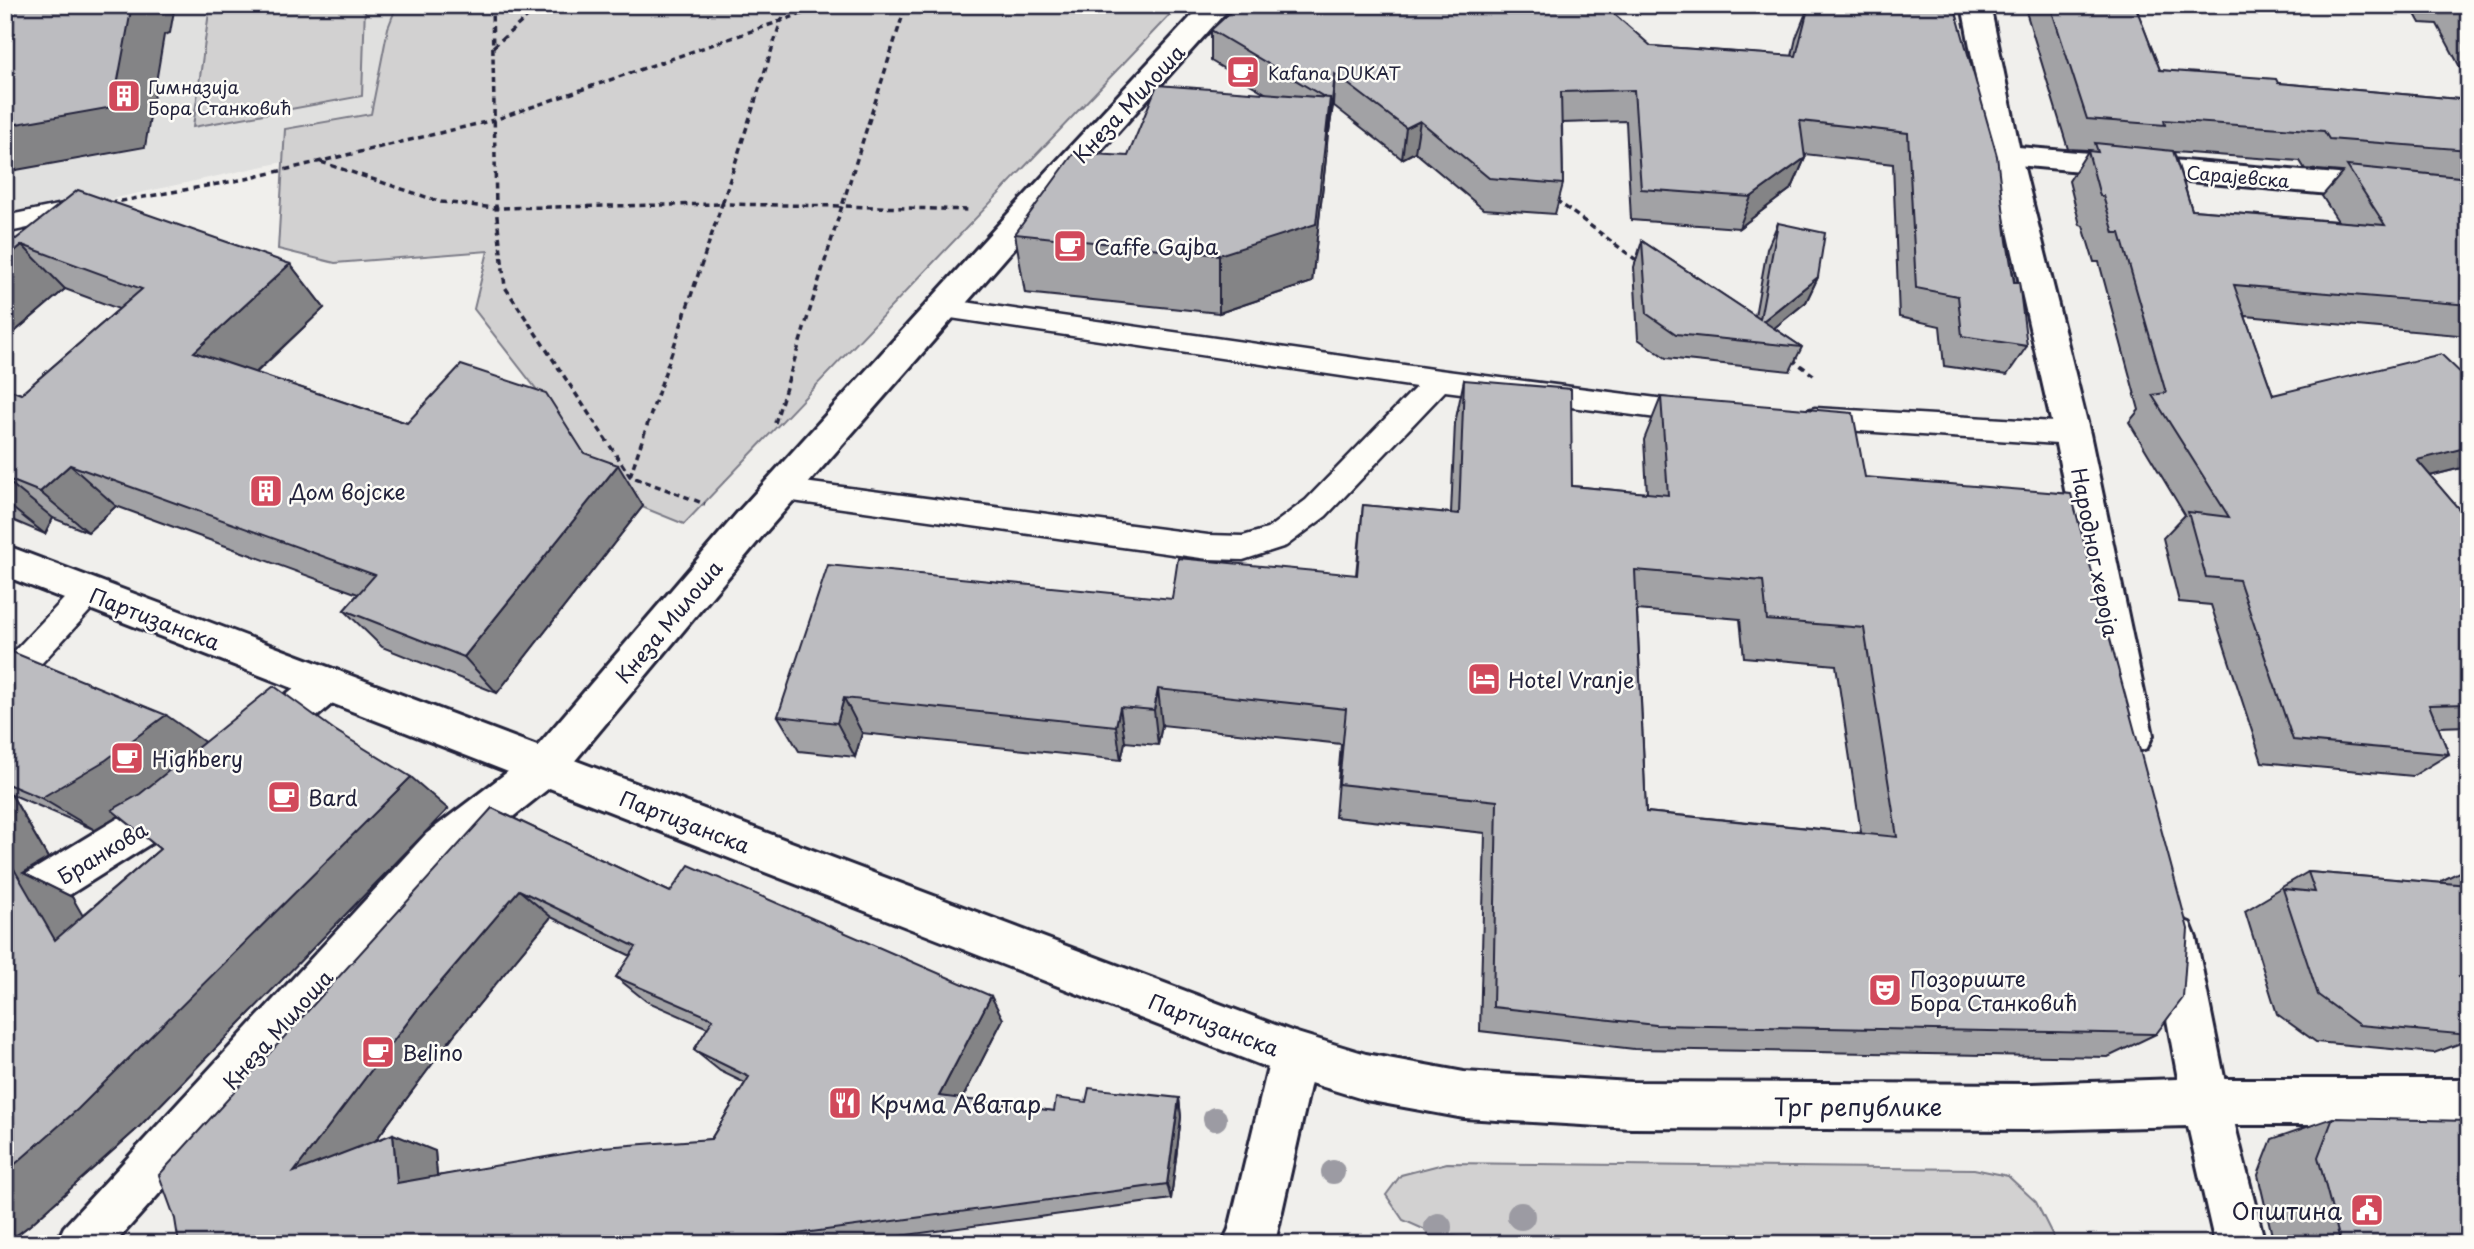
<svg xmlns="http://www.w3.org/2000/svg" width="2474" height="1249" font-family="'Playpen Sans',sans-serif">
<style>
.built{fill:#e0e0df}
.green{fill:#d2d1d1;stroke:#7a7a86;stroke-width:2}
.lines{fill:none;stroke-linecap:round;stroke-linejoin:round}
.lane-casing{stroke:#22223b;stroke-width:5}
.street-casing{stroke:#22223b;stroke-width:6}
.secondary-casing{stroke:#22223b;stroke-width:6}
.path{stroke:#22223b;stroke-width:3.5;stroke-dasharray:6 4.5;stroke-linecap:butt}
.lane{fill:#fdfcf7;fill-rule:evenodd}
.street{fill:#fdfcf7;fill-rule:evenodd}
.secondary{fill:#fdfcf7;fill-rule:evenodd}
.tree{fill:#9c9ba3}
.wall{fill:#a2a2a5;stroke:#22223b;stroke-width:2;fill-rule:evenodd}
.shaded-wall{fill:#848486;stroke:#22223b;stroke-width:2}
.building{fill:#bcbcc0;stroke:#22223b;stroke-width:2;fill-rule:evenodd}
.labels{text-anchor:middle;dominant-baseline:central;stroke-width:5;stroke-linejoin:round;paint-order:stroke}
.far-poi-label{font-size:18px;fill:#22223b;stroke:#fdfcf7;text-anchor:start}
.far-street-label{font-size:18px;fill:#22223b;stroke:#fdfcf7}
.street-label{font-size:21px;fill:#22223b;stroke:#fdfcf7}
.poi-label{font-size:21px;fill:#22223b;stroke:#fdfcf7;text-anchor:start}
.near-poi-label{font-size:24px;fill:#22223b;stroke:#fdfcf7;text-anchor:start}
.near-street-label{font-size:24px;fill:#22223b;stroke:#fdfcf7}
</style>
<rect width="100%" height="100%" fill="#f0efec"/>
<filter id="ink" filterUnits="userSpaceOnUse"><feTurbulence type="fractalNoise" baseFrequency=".0143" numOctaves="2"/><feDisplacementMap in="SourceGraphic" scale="14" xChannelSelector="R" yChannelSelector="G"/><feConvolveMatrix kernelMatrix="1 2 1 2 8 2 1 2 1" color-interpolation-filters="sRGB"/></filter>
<g filter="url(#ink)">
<path class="built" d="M 5,5 L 397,5 L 388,28 L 371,114 L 285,129 L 283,162 L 5,222 Z"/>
<path class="green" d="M 210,5 L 365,5 L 362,96 L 193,127 Z
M 397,5 L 1179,5 L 684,524 L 610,494 L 572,435 L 474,309 L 488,251 L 335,263 L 278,249 L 285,129 L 371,114 L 388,28 Z
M 1447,1163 L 1974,1169 L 2008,1176 L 2036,1202 L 2057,1244 L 1499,1244 L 1430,1232 L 1403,1220 L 1386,1195 L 1401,1175 Z"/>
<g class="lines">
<defs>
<path id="lane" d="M 73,202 L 82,204 L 85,210 L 82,216 L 5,233 L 5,216 Z
M 944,299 L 1439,370 L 1696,403 L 1706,406 L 1709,413 L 1706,420 L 1696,423 L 1445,391 L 1326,516 L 1286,546 L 1243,560 L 1208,559 L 771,498 L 767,490 L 771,482 L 781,479 L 1208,535 L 1243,536 L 1267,529 L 1306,500 L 1416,387 L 944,317 L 935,315 L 931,308 L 935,301 Z
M 1815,408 L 2072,423 L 2082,427 L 2086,434 L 2082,441 L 2072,445 L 1815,428 L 1805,425 L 1802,418 L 1805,411 Z
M 89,580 L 99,583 L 104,592 L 99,601 L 16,691 L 5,695 L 5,661 L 79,583 Z"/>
<path id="street" d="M 1202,5 L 1232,5 L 1038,221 L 764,534 L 558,781 L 456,862 L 114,1244 L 56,1244 L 64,1227 L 426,834 L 530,755 L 738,512 L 1016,205 Z
M 2006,146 L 2469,185 L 2469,207 L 1995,163 L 1991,156 L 1995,149 Z
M 327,667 L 341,672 L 347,684 L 341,696 L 276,752 L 262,757 L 248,752 L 242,739 L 248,726 L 313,672 Z
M 181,783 L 196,789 L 202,802 L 196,815 L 20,926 L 5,932 L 5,887 L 166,789 Z
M 1294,1032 L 1310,1039 L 1317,1055 L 1276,1238 L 1273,1244 L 1222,1244 L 1229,1229 L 1271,1055 L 1278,1039 Z
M 2206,1079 L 2469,1079 L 2469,1125 L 2206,1125 L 2189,1119 L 2183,1102 L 2189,1085 Z"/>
<path id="secondary" d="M 1962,5 L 1990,5 L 2021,156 L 2090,434 L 2153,735 L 2147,748 L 2133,753 L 2119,748 L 2113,735 L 2054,434 L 1991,156 Z
M 5,545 L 1294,1032 L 1366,1054 L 1464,1072 L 1631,1082 L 2031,1084 L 2178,1079 L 2152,938 L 2158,923 L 2174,917 L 2190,923 L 2196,938 L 2229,1102 L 2265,1244 L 2215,1244 L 2188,1126 L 2031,1130 L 1631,1128 L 1464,1118 L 1366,1100 L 1294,1078 L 5,576 Z"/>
</defs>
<use href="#lane" class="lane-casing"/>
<use href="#street" class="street-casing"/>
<use href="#secondary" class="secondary-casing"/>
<path class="path" d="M 492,5 L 496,208 L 722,204 L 781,21 L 789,5
M 493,47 L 541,5
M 321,162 L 441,202 L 496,208 L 505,287 L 630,476 L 705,504
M 1556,200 L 1639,262
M 110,203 L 246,179 L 494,120 L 827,5
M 1792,359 L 1816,377
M 775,423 L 842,206 L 970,210
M 630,476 L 722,204 L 842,206 L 906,5"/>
<use href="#lane" class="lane"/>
<use href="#street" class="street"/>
<use href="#secondary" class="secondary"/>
</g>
<g class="tree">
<circle cx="1215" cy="1119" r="12"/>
<circle cx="1333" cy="1172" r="12"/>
<circle cx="1521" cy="1216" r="14"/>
<circle cx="1438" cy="1227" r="14"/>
</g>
<path class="wall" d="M 1809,5 L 2007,241 L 2027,346 L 2007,375 L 1944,366 L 1940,326 L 1899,317 L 1893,164 L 1805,154 L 1805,158 L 1792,188 L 1739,228 L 1631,220 L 1626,121 L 1562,123 L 1563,184 L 1555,214 L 1483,209 L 1415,152 L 1402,159 L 1333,105 L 1329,132 L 1328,132 L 1326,158 L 1312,282 L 1219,313 L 1025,293 L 1015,234 L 1128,156 L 1265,93 L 1211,61 L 1211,30 L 1651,46 L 1792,56 L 1796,38 Z
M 2024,5 L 2135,5 L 2160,70 L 2278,83 L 2469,100 L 2469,336 L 2245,316 L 2273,395 L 2469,381 L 2469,466 L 2430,476 L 2469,521 L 2469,726 L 2438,727 L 2449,754 L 2413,776 L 2262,762 L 2211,605 L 2179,602 L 2163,538 L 2185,515 L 2129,422 L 2139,410 L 2099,262 L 2094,262 L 2083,226 L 2080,225 L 2069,181 L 2088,151 L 2090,150 L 2068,149 ZM 2174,152 L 2300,161 L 2305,169 L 2343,172 L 2322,196 L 2338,221 L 2192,210 Z
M 2410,5 L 2469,5 L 2469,84 L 2437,24 L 2420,23 Z
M 1778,223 L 1818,277 L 1806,302 L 1774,328 L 1802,347 L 1790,371 L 1666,358 L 1638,339 L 1634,267 L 1642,241 L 1755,316 L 1767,249 Z
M 16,239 L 290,264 L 324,308 L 256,373 L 407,423 L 584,453 L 643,506 L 497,693 L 382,647 L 344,610 L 358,594 L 116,506 L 88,532 L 53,518 L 45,534 L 5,517 L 5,388 L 21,394 L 119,309 L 65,289 L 5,340 Z
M 1464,380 L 1572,486 L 1647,493 L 1644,440 L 1661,397 L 1865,477 L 2156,1034 L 2108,1057 L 1634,1049 L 1480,1031 L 1485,833 L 1335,817 L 1341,744 L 1162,725 L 1158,745 L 1125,742 L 1121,760 L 862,733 L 855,757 L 799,751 L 778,716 L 1172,599 L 1356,575 L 1363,505 L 1451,513 L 1455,423 ZM 1637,610 L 1740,619 L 1744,657 L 1836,665 L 1861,833 L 1646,812 Z
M 5,649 L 204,742 L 336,731 L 448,809 L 137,1129 L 30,1225 L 5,1244 ZM 11,794 L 95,830 L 119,816 L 160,849 L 82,916 L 72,897 L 23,873 L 48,858 Z
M 492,808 L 670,892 L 1003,1019 L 962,1099 L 1054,1111 L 1086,1102 L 1179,1098 L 1181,1117 L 1171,1199 L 841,1244 L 179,1244 ZM 551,917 L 631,956 L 616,977 L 646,1001 L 708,1028 L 694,1050 L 720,1071 L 745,1083 L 711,1139 L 437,1176 L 435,1151 L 376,1140 L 456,1032 Z
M 2469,867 L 2469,997 L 2467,997 L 2469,1002 L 2469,1040 L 2434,1053 L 2316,1042 L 2277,1014 L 2245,911 L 2270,896 L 2270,894 L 2308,872 L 2442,883 L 2441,881 Z
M 2333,1118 L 2469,1244 L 2274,1244 L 2258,1175 L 2272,1139 Z"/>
<path class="shaded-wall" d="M 132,5 L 175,5 L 170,33 L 164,35 L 145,147 L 5,172 L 5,126 Z
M 1335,74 L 1333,105 L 1329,132 L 1332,101 Z
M 1330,98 L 1326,158 L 1312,282 L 1219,313 L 1219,255 Z
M 1420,121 L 1415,152 L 1402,159 L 1406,128 Z
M 1805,158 L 1792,188 L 1739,228 L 1751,197 Z
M 22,245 L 65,289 L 5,340 L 5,259 Z
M 290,264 L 324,308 L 233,394 L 194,352 Z
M 1818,277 L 1806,302 L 1757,342 L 1763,321 Z
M 2469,444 L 2469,466 L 2386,487 L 2417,460 Z
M 70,465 L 116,506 L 88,532 L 40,492 Z
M 618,465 L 643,506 L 497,693 L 464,657 Z
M 5,479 L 53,518 L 45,534 L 5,502 Z
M 1158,689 L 1162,725 L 1158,745 L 1154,710 Z
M 844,698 L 862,733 L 855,757 L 837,723 Z
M 1120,707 L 1125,742 L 1121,760 L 1116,726 Z
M 166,715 L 213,748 L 157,793 L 95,830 L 41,798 Z
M 411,777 L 448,809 L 137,1129 L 30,1225 L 5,1244 L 5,1173 Z
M 5,790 L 11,794 L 48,858 L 23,873 L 72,897 L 112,966 L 55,940 L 5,884 Z
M 519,890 L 551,917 L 456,1032 L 341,1187 L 294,1172 L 417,1010 Z
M 991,996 L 1003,1019 L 954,1115 L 939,1096 Z
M 1179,1098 L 1181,1117 L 1171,1199 L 1167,1184 Z
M 393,1134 L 435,1151 L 439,1199 L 397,1183 Z"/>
<path class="building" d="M 5,5 L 132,5 L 113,107 L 5,126 Z
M 1238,5 L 1604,5 L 1651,46 L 1796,56 L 1809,5 L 1954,5 L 1997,156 L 2007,241 L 2014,282 L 2019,282 L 2027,346 L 1962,336 L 1958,296 L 1916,288 L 1908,133 L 1800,121 L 1805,158 L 1751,197 L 1641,189 L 1634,90 L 1561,92 L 1563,184 L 1489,178 L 1420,121 L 1406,128 L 1335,74 L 1332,101 L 1330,101 L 1330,98 L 1326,98 L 1211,30 Z
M 2050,5 L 2135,5 L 2160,70 L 2276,79 L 2278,83 L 2469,100 L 2469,150 L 2329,139 L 2324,131 L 2164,120 L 2165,125 L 2087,119 Z
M 1157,85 L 1330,98 L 1316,224 L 1219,255 L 1015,234 L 1074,153 L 1128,156 Z
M 2095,143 L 2173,151 L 2192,210 L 2385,225 L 2347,166 L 2469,178 L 2469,305 L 2234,285 L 2273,395 L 2441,354 L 2469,381 L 2469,447 L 2417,460 L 2469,521 L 2469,704 L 2429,705 L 2449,754 L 2293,740 L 2239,580 L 2206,577 L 2188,512 L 2229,517 L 2152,395 L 2166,393 L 2120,233 L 2114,233 L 2103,196 L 2100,196 L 2088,151 L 2098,152 Z
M 78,190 L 290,264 L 194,352 L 407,423 L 461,365 L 546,393 L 584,453 L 618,465 L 464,657 L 344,610 L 375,575 L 70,465 L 40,492 L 5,478 L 5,388 L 21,394 L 142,289 L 22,245 L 5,259 L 5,235 L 16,239 Z
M 1778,223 L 1825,233 L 1818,277 L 1763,321 L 1802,347 L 1676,334 L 1647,314 L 1642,241 L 1760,319 Z
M 1464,380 L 1571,389 L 1572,486 L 1668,495 L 1661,397 L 1853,413 L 1865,477 L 2071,494 L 2188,929 L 2183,998 L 2156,1034 L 1656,1025 L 1493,1007 L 1497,801 L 1339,784 L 1346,709 L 1158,689 L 1154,710 L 1120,707 L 1116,726 L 844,698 L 837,723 L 778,716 L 828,565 L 1172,599 L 1178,558 L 1357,575 L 1363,505 L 1459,514 ZM 1635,570 L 1763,581 L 1767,620 L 1864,628 L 1897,837 L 1646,812 Z
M 5,649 L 166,715 L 106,760 L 41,798 L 5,783 Z
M 274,686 L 336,731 L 411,777 L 78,1109 L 5,1173 L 5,874 L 14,869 L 55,940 L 160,849 L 112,810 L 140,794 Z
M 492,808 L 670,892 L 689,865 L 991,996 L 939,1096 L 1054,1111 L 1056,1098 L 1086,1102 L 1089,1088 L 1179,1098 L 1167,1184 L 723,1244 L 179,1244 L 175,1219 L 159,1175 ZM 519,890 L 636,947 L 616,977 L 713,1019 L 694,1050 L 749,1077 L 711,1139 L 603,1147 L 397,1183 L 393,1134 L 294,1172 L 417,1010 Z
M 2308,872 L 2469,885 L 2469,977 L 2459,977 L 2469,1002 L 2469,1035 L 2359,1025 L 2318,995 L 2283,889 L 2315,892 Z
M 2333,1118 L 2469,1121 L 2469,1244 L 2341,1244 L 2318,1157 Z"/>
</g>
<defs>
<symbol id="cafe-square" viewBox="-11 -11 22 22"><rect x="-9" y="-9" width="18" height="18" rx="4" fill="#d1495b" stroke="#fdfcf7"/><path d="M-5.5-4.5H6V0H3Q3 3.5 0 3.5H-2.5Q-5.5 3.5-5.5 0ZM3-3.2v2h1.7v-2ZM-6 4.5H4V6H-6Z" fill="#fff"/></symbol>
<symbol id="building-square" viewBox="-11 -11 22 22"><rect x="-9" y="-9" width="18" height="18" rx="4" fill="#d1495b" stroke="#fdfcf7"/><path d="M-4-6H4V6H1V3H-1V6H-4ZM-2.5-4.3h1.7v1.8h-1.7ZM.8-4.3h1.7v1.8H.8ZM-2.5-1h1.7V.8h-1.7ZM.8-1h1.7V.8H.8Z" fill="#fff"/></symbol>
<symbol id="hotel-square" viewBox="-11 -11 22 22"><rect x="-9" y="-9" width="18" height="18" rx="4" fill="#d1495b" stroke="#fdfcf7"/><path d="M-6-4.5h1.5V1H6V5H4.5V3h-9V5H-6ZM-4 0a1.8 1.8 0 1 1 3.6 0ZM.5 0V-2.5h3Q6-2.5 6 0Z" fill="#fff"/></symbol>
<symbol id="theatre-square" viewBox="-11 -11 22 22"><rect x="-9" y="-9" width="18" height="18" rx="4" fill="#d1495b" stroke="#fdfcf7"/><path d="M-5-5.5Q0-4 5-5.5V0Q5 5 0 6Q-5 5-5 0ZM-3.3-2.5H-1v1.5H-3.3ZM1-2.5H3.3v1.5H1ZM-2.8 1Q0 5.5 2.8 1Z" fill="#fff"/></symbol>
<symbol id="restaurant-square" viewBox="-11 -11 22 22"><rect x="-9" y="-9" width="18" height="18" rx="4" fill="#d1495b" stroke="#fdfcf7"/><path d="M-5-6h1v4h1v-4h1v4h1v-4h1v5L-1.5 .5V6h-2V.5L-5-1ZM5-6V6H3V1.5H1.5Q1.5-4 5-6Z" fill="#fff"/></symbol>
<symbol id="civic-square" viewBox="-11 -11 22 22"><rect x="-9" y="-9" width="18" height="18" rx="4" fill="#d1495b" stroke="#fdfcf7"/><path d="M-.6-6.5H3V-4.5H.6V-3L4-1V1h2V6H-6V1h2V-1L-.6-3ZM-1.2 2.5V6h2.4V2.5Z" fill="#fff"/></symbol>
</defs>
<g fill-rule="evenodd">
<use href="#cafe-square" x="1224" y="53" width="38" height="38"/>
<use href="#building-square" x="105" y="77" width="38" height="38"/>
<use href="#cafe-square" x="1051" y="227" width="38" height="38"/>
<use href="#building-square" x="247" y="472" width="38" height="38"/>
<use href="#hotel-square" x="1465" y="660" width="38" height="38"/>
<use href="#cafe-square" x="108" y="739" width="38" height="38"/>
<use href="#cafe-square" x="265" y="778" width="38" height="38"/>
<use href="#theatre-square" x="1866" y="971" width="38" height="38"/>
<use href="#cafe-square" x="359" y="1033" width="38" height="38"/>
<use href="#restaurant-square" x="826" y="1084" width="38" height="38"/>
<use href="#civic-square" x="2348" y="1191" width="38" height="38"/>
</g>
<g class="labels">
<g class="far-poi-label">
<text x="1268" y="72">Kafana DUKAT</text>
<text x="148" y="86">Гимназија<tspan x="148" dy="21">Бора Станковић</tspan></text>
</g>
<g class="far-street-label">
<text transform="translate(2238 176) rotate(5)">Сарајевска</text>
</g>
<g class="street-label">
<text transform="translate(1128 103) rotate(-47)">Кнеза Милоша</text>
<text transform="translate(2096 552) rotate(79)">Народног хероја</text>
<text transform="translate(155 618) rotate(21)">Партизанска</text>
<text transform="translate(668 621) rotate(-50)">Кнеза Милоша</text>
<text transform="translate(685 821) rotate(21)">Партизанска</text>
<text transform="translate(102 852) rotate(-31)">Бранкова</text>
<text transform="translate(1214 1024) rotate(21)">Партизанска</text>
<text transform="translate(277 1029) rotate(-48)">Кнеза Милоша</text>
</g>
<g class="poi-label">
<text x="1094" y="246">Caffe Gajba</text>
<text x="290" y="491">Дом војске</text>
<text x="1508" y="679">Hotel Vranje</text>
<text x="152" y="758">Highbery</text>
<text x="308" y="797">Bard</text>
<text x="1910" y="978">Позориште<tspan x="1910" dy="24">Бора Станковић</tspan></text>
<text x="402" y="1052">Belino</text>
</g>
<g class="near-poi-label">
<text x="870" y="1103">Крчма Аватар</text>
<text x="2342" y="1210" text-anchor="end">Општина</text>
</g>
<g class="near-street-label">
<text x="1858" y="1106">Трг републике</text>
</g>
</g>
<rect width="2474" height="1249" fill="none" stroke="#fdfcf7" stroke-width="28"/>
<rect x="14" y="14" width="2446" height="1221" fill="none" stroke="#22223b" stroke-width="2.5" filter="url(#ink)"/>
</svg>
